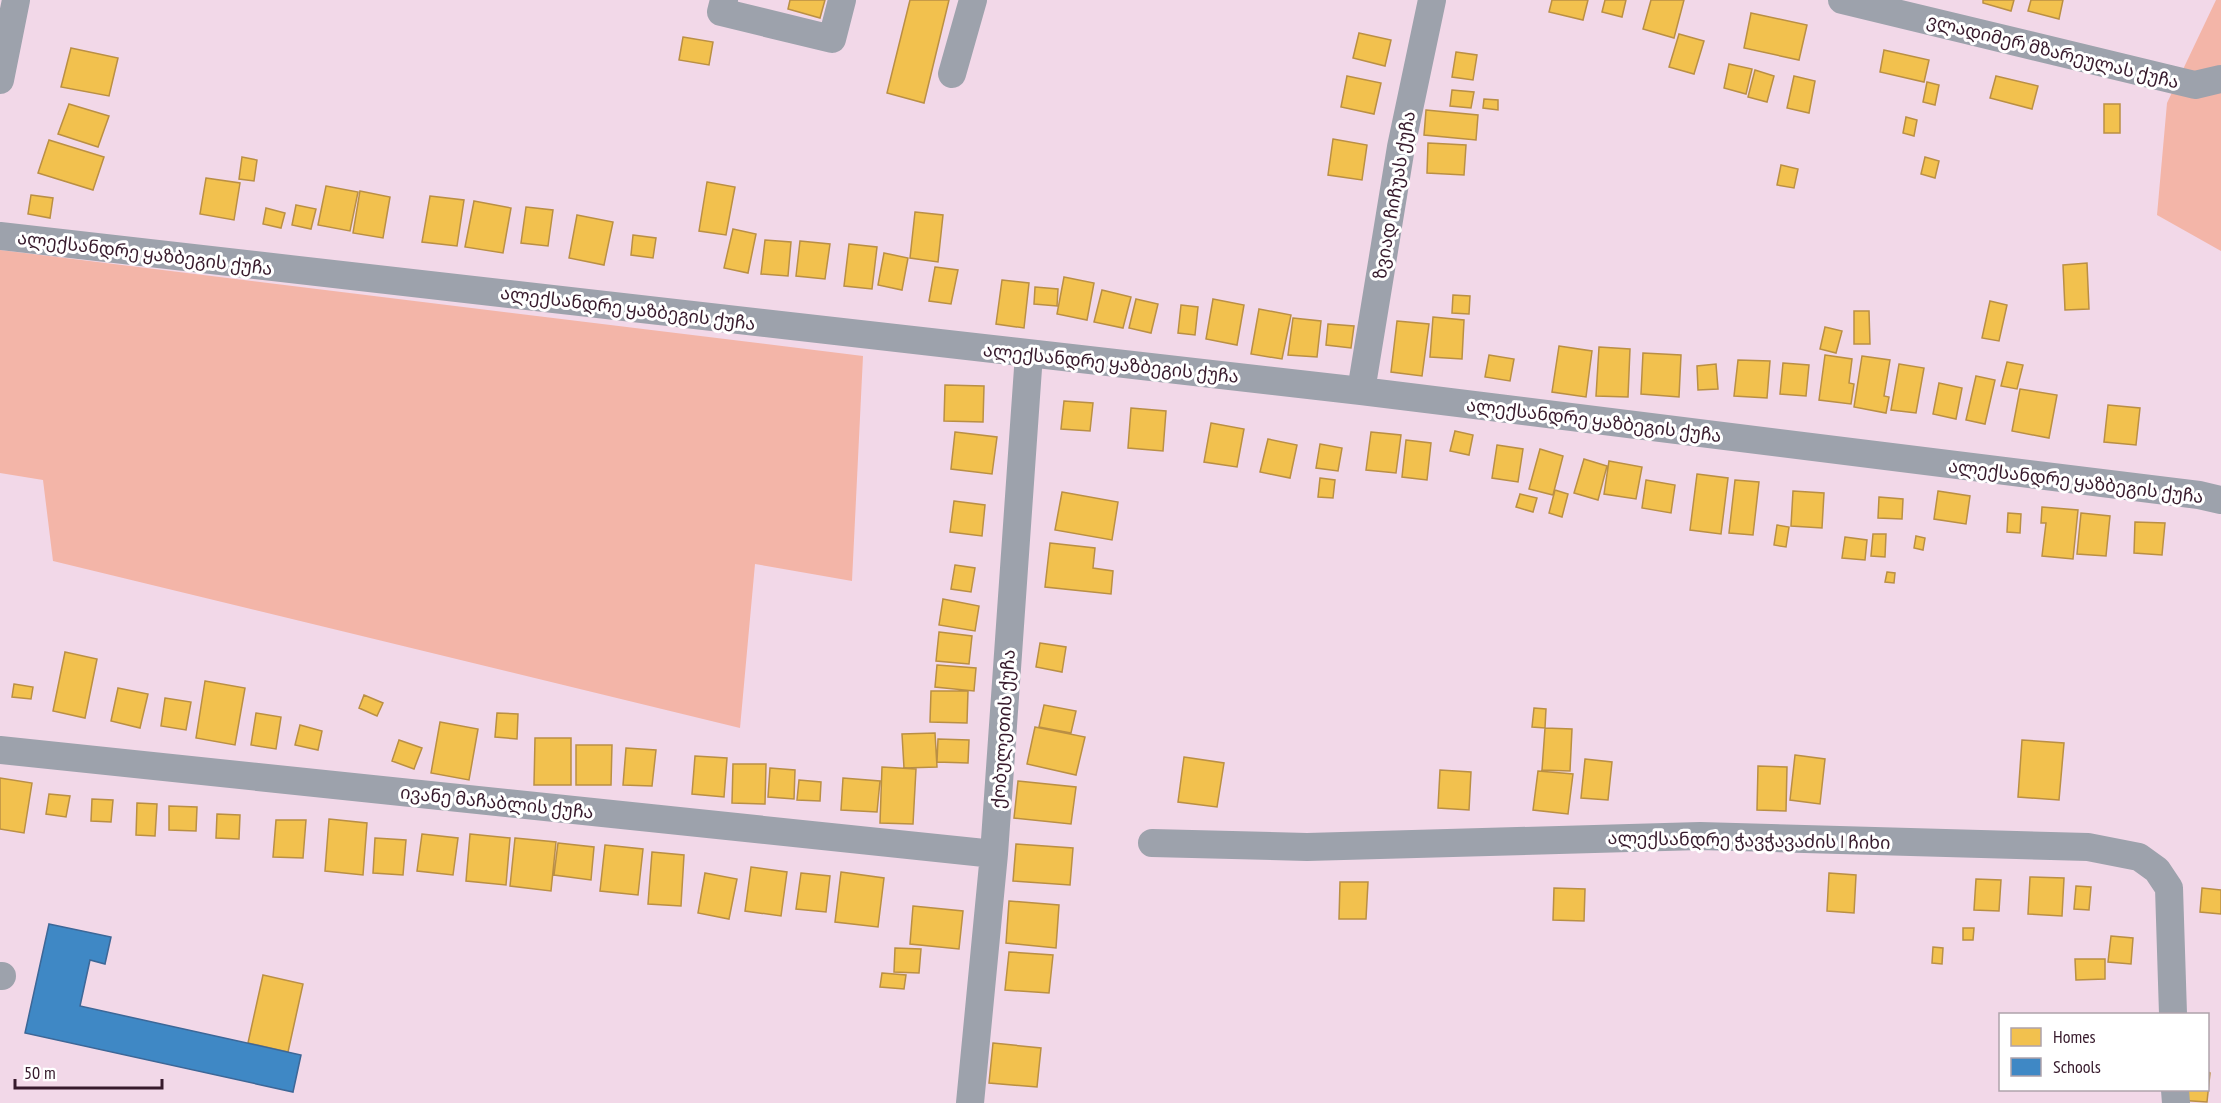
<svg xmlns="http://www.w3.org/2000/svg" width="2221" height="1103" font-family="'PT Sans Narrow','Noto Sans Georgian',sans-serif">
<style>
.green{fill:#f3b5a8}
.homes{fill:#f2c14e;stroke:#ba8f44;stroke-width:1.5}
.schools{fill:#3f88c5;stroke:#3d6797;stroke-width:1.5}
.lines{fill:none;stroke-linecap:round;stroke-linejoin:round}
.minor{stroke:#9da2ac;stroke-width:28}
.labels{text-anchor:middle;dominant-baseline:central;stroke-width:6;stroke-linejoin:round;paint-order:stroke}
.street-label{font-size:18px;fill:#371a2c;stroke:#fff}
</style>
<rect width="100%" height="100%" fill="#f2d8e8"/>
<path class="green" d="M 2216,0 L 2221,0 L 2221,251 L 2157,215 L 2167,103 Z
M 0,250 L 863,356 L 852,581 L 755,564 L 740,728 L 53,561 L 43,480 L 0,473 Z"/>
<path class="homes" d="M 790,0 L 825,0 L 820,18 L 788,9 Z
M 910,0 L 949,0 L 924,103 L 887,93 Z
M 1552,0 L 1588,0 L 1583,20 L 1549,12 Z
M 1605,0 L 1626,0 L 1622,17 L 1602,12 Z
M 1651,0 L 1684,0 L 1674,38 L 1643,29 Z
M 1983,0 L 2014,0 L 2011,11 L 1983,3 Z
M 2031,0 L 2063,0 L 2059,19 L 2028,11 Z
M 1751,13 L 1807,25 L 1799,60 L 1744,48 Z
M 1359,33 L 1391,40 L 1385,66 L 1353,58 Z
M 1679,34 L 1704,41 L 1694,74 L 1669,67 Z
M 683,37 L 713,42 L 709,65 L 679,60 Z
M 71,48 L 118,58 L 109,96 L 61,87 Z
M 1884,50 L 1929,60 L 1924,82 L 1880,72 Z
M 1456,52 L 1477,55 L 1473,80 L 1452,77 Z
M 1729,64 L 1752,69 L 1746,94 L 1724,88 Z
M 1755,70 L 1774,76 L 1767,102 L 1748,97 Z
M 1347,76 L 1381,83 L 1374,114 L 1341,107 Z
M 1794,76 L 1815,81 L 1809,113 L 1787,108 Z
M 1996,76 L 2038,86 L 2032,109 L 1990,98 Z
M 1927,82 L 1939,85 L 1935,105 L 1923,102 Z
M 1452,90 L 1474,92 L 1471,108 L 1450,106 Z
M 1484,99 L 1498,100 L 1498,110 L 1483,108 Z
M 69,104 L 109,116 L 98,147 L 58,134 Z
M 2104,104 L 2120,104 L 2120,133 L 2104,133 Z
M 1426,110 L 1478,115 L 1476,140 L 1424,135 Z
M 1906,117 L 1917,120 L 1914,136 L 1903,133 Z
M 1333,139 L 1367,145 L 1362,180 L 1328,175 Z
M 49,140 L 104,157 L 93,190 L 38,173 Z
M 1428,143 L 1466,145 L 1464,175 L 1427,173 Z
M 242,157 L 257,160 L 254,181 L 239,179 Z
M 1925,157 L 1939,161 L 1935,178 L 1921,174 Z
M 1781,165 L 1798,169 L 1794,188 L 1777,185 Z
M 206,178 L 240,183 L 234,220 L 200,214 Z
M 707,182 L 735,187 L 726,235 L 699,231 Z
M 326,186 L 358,192 L 350,231 L 318,225 Z
M 360,191 L 390,197 L 383,238 L 353,233 Z
M 31,195 L 53,198 L 50,218 L 28,214 Z
M 430,196 L 464,200 L 457,246 L 422,242 Z
M 474,201 L 511,208 L 503,253 L 465,247 Z
M 296,205 L 316,209 L 311,229 L 292,225 Z
M 526,207 L 553,210 L 548,246 L 521,243 Z
M 266,208 L 285,213 L 281,228 L 263,224 Z
M 915,212 L 943,215 L 938,262 L 910,258 Z
M 577,215 L 613,222 L 604,265 L 569,258 Z
M 733,229 L 756,234 L 748,273 L 724,268 Z
M 633,235 L 656,238 L 653,258 L 631,255 Z
M 765,240 L 791,242 L 788,276 L 761,274 Z
M 800,241 L 830,244 L 825,279 L 796,276 Z
M 849,244 L 877,247 L 872,289 L 844,286 Z
M 884,253 L 908,258 L 902,290 L 878,285 Z
M 2087,263 L 2089,309 L 2065,310 L 2063,265 Z
M 935,267 L 958,270 L 951,304 L 929,301 Z
M 1064,277 L 1094,283 L 1087,320 L 1057,314 Z
M 1002,280 L 1029,283 L 1024,328 L 996,324 Z
M 1035,287 L 1058,289 L 1057,306 L 1034,304 Z
M 1102,290 L 1131,297 L 1123,328 L 1094,322 Z
M 1453,295 L 1470,296 L 1469,314 L 1452,313 Z
M 1136,299 L 1158,304 L 1151,333 L 1129,328 Z
M 1213,299 L 1244,305 L 1237,345 L 1206,339 Z
M 1990,301 L 2007,305 L 1999,341 L 1982,338 Z
M 1181,305 L 1198,307 L 1195,335 L 1178,333 Z
M 1259,309 L 1291,315 L 1282,359 L 1251,354 Z
M 1854,311 L 1869,311 L 1870,344 L 1854,344 Z
M 1433,317 L 1464,320 L 1462,359 L 1430,357 Z
M 1293,318 L 1321,321 L 1317,357 L 1288,355 Z
M 1397,321 L 1429,324 L 1422,376 L 1391,372 Z
M 1328,324 L 1354,326 L 1351,348 L 1326,345 Z
M 1825,327 L 1842,331 L 1836,353 L 1820,349 Z
M 1559,346 L 1592,351 L 1586,397 L 1552,392 Z
M 1599,347 L 1630,349 L 1628,397 L 1596,396 Z
M 1643,353 L 1681,355 L 1679,397 L 1641,394 Z
M 1489,355 L 1514,359 L 1510,381 L 1485,377 Z
M 1825,355 L 1852,359 L 1849,383 L 1854,384 L 1851,404 L 1819,400 Z
M 1862,356 L 1890,360 L 1884,396 L 1889,397 L 1886,413 L 1854,407 Z
M 1738,360 L 1770,361 L 1767,398 L 1734,396 Z
M 2007,362 L 2023,365 L 2017,389 L 2001,386 Z
M 1783,363 L 1809,365 L 1806,396 L 1780,394 Z
M 1716,364 L 1718,389 L 1698,390 L 1697,366 Z
M 1899,364 L 1924,368 L 1916,413 L 1891,410 Z
M 1976,376 L 1995,380 L 1985,424 L 1966,420 Z
M 1939,383 L 1962,388 L 1956,419 L 1933,414 Z
M 945,385 L 984,386 L 983,422 L 944,421 Z
M 2020,389 L 2057,395 L 2049,438 L 2012,431 Z
M 1064,401 L 1093,403 L 1090,431 L 1061,429 Z
M 2108,405 L 2140,408 L 2136,445 L 2104,442 Z
M 1131,408 L 1166,411 L 1163,451 L 1128,448 Z
M 1211,423 L 1244,429 L 1237,467 L 1204,462 Z
M 1455,431 L 1473,435 L 1469,455 L 1450,451 Z
M 955,432 L 997,437 L 992,474 L 951,469 Z
M 1371,432 L 1401,435 L 1396,473 L 1366,470 Z
M 1268,439 L 1297,445 L 1290,478 L 1260,472 Z
M 1406,440 L 1431,443 L 1427,480 L 1402,477 Z
M 1320,444 L 1342,448 L 1338,471 L 1316,468 Z
M 1497,445 L 1523,449 L 1518,482 L 1492,478 Z
M 1540,449 L 1563,456 L 1553,495 L 1529,489 Z
M 1584,459 L 1607,466 L 1598,500 L 1574,493 Z
M 1609,461 L 1642,467 L 1636,499 L 1604,494 Z
M 1697,474 L 1728,478 L 1721,534 L 1690,530 Z
M 1320,478 L 1335,480 L 1333,498 L 1318,497 Z
M 1646,480 L 1675,485 L 1671,513 L 1642,508 Z
M 1735,480 L 1759,482 L 1753,535 L 1729,533 Z
M 1555,490 L 1568,494 L 1562,517 L 1549,513 Z
M 1793,491 L 1824,493 L 1822,528 L 1791,526 Z
M 1938,491 L 1970,496 L 1966,524 L 1934,519 Z
M 1062,492 L 1118,502 L 1112,540 L 1055,530 Z
M 1520,494 L 1537,498 L 1533,512 L 1516,507 Z
M 1879,497 L 1903,499 L 1902,519 L 1878,518 Z
M 954,501 L 985,505 L 982,536 L 950,532 Z
M 2042,507 L 2078,510 L 2073,559 L 2042,556 L 2046,523 L 2041,523 Z
M 2008,513 L 2021,514 L 2020,533 L 2007,532 Z
M 2081,513 L 2110,516 L 2106,556 L 2077,554 Z
M 2135,522 L 2165,523 L 2162,555 L 2134,553 Z
M 1777,525 L 1789,527 L 1786,547 L 1774,545 Z
M 1873,534 L 1886,534 L 1885,557 L 1871,556 Z
M 1916,536 L 1925,538 L 1923,550 L 1914,548 Z
M 1845,537 L 1867,540 L 1865,560 L 1842,558 Z
M 1050,543 L 1095,548 L 1093,568 L 1113,571 L 1111,594 L 1045,587 Z
M 955,565 L 975,568 L 971,592 L 951,589 Z
M 1887,572 L 1895,573 L 1894,583 L 1885,582 Z
M 943,599 L 979,606 L 975,631 L 939,625 Z
M 939,632 L 972,636 L 969,664 L 936,661 Z
M 1040,643 L 1066,647 L 1062,672 L 1036,667 Z
M 65,652 L 97,659 L 85,718 L 53,711 Z
M 937,665 L 976,668 L 974,691 L 935,687 Z
M 205,681 L 245,688 L 235,745 L 196,738 Z
M 14,684 L 33,687 L 31,699 L 12,697 Z
M 118,688 L 148,694 L 140,728 L 111,721 Z
M 931,691 L 968,691 L 967,723 L 930,722 Z
M 364,695 L 383,703 L 377,716 L 359,708 Z
M 165,698 L 191,702 L 186,730 L 161,726 Z
M 1044,705 L 1076,711 L 1071,733 L 1039,727 Z
M 1534,708 L 1546,709 L 1545,728 L 1532,727 Z
M 256,713 L 281,717 L 276,749 L 251,745 Z
M 497,713 L 518,714 L 517,739 L 495,737 Z
M 440,722 L 478,729 L 469,780 L 431,773 Z
M 300,725 L 322,731 L 318,750 L 295,745 Z
M 1035,727 L 1085,737 L 1076,775 L 1027,764 Z
M 1545,728 L 1572,729 L 1570,771 L 1542,770 Z
M 935,733 L 937,767 L 904,768 L 902,734 Z
M 535,738 L 571,738 L 571,785 L 534,785 Z
M 938,739 L 969,740 L 968,763 L 937,762 Z
M 399,740 L 422,748 L 414,769 L 392,761 Z
M 2022,740 L 2064,743 L 2059,800 L 2018,797 Z
M 576,745 L 612,745 L 611,785 L 576,785 Z
M 626,748 L 656,750 L 652,786 L 623,785 Z
M 1795,755 L 1825,759 L 1820,804 L 1790,800 Z
M 695,756 L 727,758 L 724,797 L 692,794 Z
M 1184,757 L 1224,763 L 1217,807 L 1178,802 Z
M 1585,759 L 1612,762 L 1608,800 L 1581,798 Z
M 733,764 L 766,764 L 765,804 L 732,803 Z
M 1758,766 L 1787,767 L 1786,811 L 1757,810 Z
M 882,767 L 916,769 L 913,824 L 880,823 Z
M 770,768 L 795,770 L 794,799 L 768,797 Z
M 1440,770 L 1471,772 L 1469,810 L 1438,808 Z
M 1538,771 L 1573,774 L 1568,814 L 1533,810 Z
M 0,778 L 32,783 L 24,833 L 0,829 Z
M 843,778 L 880,781 L 877,812 L 841,810 Z
M 799,780 L 821,782 L 820,801 L 797,800 Z
M 1018,781 L 1076,787 L 1071,824 L 1014,818 Z
M 49,794 L 70,796 L 66,817 L 46,814 Z
M 92,799 L 113,800 L 111,822 L 91,821 Z
M 137,803 L 157,804 L 155,836 L 136,835 Z
M 169,806 L 197,807 L 196,831 L 169,830 Z
M 217,814 L 240,815 L 239,839 L 216,838 Z
M 329,819 L 367,823 L 363,875 L 325,871 Z
M 276,820 L 306,820 L 303,858 L 273,857 Z
M 422,834 L 458,838 L 453,875 L 417,871 Z
M 470,834 L 510,838 L 506,885 L 466,881 Z
M 375,838 L 406,840 L 403,875 L 373,873 Z
M 515,838 L 556,842 L 551,891 L 510,886 Z
M 558,843 L 594,847 L 591,880 L 554,875 Z
M 1016,844 L 1073,848 L 1070,885 L 1013,881 Z
M 605,845 L 643,849 L 638,895 L 600,891 Z
M 652,852 L 684,855 L 681,906 L 648,904 Z
M 751,867 L 787,872 L 781,916 L 745,911 Z
M 841,872 L 884,878 L 878,927 L 835,922 Z
M 705,873 L 737,879 L 729,919 L 698,913 Z
M 801,873 L 830,876 L 826,912 L 796,909 Z
M 1829,873 L 1856,875 L 1854,913 L 1827,911 Z
M 2030,877 L 2064,878 L 2062,916 L 2028,914 Z
M 1976,879 L 2001,880 L 1999,911 L 1974,910 Z
M 1340,882 L 1368,882 L 1366,919 L 1339,919 Z
M 2076,886 L 2091,887 L 2089,910 L 2074,909 Z
M 1554,888 L 1585,889 L 1584,921 L 1553,920 Z
M 2202,888 L 2221,890 L 2221,914 L 2200,912 Z
M 1009,901 L 1059,905 L 1056,948 L 1006,943 Z
M 913,906 L 963,911 L 959,949 L 910,944 Z
M 1963,928 L 1974,928 L 1973,940 L 1963,940 Z
M 2111,936 L 2133,938 L 2131,964 L 2108,962 Z
M 1933,947 L 1943,948 L 1942,964 L 1932,963 Z
M 895,948 L 921,949 L 919,973 L 894,972 Z
M 1009,952 L 1053,955 L 1049,993 L 1005,990 Z
M 2075,959 L 2105,959 L 2105,979 L 2076,980 Z
M 882,973 L 906,975 L 904,989 L 880,987 Z
M 263,975 L 303,984 L 288,1052 L 248,1043 Z
M 993,1043 L 1041,1048 L 1037,1087 L 989,1083 Z
M 2208,1072 L 2210,1073 L 2207,1102 L 2177,1100 L 2178,1090 L 2208,1090 Z"/>
<path class="schools" d="M 49,924 L 111,937 L 105,964 L 90,960 L 80,1006 L 301,1055 L 293,1092 L 25,1033 Z"/>
<g class="lines">
<path class="minor" d="M 724,0 L 721,12 L 832,39 L 842,0
M 1842,0 L 2195,85 L 2221,79
M 952,74 L 973,0
M 0,80 L 16,0
M 0,236 L 1361,391 L 2199,495 L 2221,500
M 1361,391 L 1401,147 L 1432,0
M 0,750 L 994,854
M 1152,843 L 1307,847 L 1700,836 L 2088,847 L 2139,857 L 2157,870 L 2169,888 L 2173,1014
M 0,976 L 2,976
M 2175,1090 L 2176,1103
M 970,1103 L 994,854 L 1029,354"/>
</g>
<g class="labels">
<g class="street-label">
<text transform="translate(2053 51) rotate(14)">ვლადიმერ მზარეულას ქუჩა</text>
<text transform="translate(1394 195) rotate(-80)">ზვიად ჩიჩუას ქუჩა</text>
<text transform="translate(145 253) rotate(7)">ალექსანდრე ყაზბეგის ქუჩა</text>
<text transform="translate(628 308) rotate(7)">ალექსანდრე ყაზბეგის ქუჩა</text>
<text transform="translate(1111 363) rotate(6)">ალექსანდრე ყაზბეგის ქუჩა</text>
<text transform="translate(1594 420) rotate(7)">ალექსანდრე ყაზბეგის ქუჩა</text>
<text transform="translate(2076 481) rotate(7)">ალექსანდრე ყაზბეგის ქუჩა</text>
<text transform="translate(1003 729) rotate(-86)">ქობულეთის ქუჩა</text>
<text transform="translate(497 802) rotate(6)">ივანე მაჩაბლის ქუჩა</text>
<text transform="translate(1749 840) rotate(1)">ალექსანდრე ჭავჭავაძის I ჩიხი</text>
</g>
</g>
<rect x="1999" y="1013" width="210" height="78" fill="#ffffff" stroke="#afa3ab" stroke-width="1.5"/>
<rect x="2011" y="1028" width="30" height="18" fill="#f2c14e" stroke="#afa3ab" stroke-width="1.5"/>
<text x="2053" y="1043" font-size="18" fill="#371a2c">Homes</text>
<rect x="2011" y="1058" width="30" height="18" fill="#3f88c5" stroke="#afa3ab" stroke-width="1.5"/>
<text x="2053" y="1073" font-size="18" fill="#371a2c">Schools</text>
<path d="M15 1079v9h147v-9" fill="none" stroke="#371a2c" stroke-width="3"/>
<text x="24" y="1079" font-size="18" fill="#371a2c" stroke="#ffffff" stroke-width="4.5" paint-order="stroke">50 m</text>
</svg>
